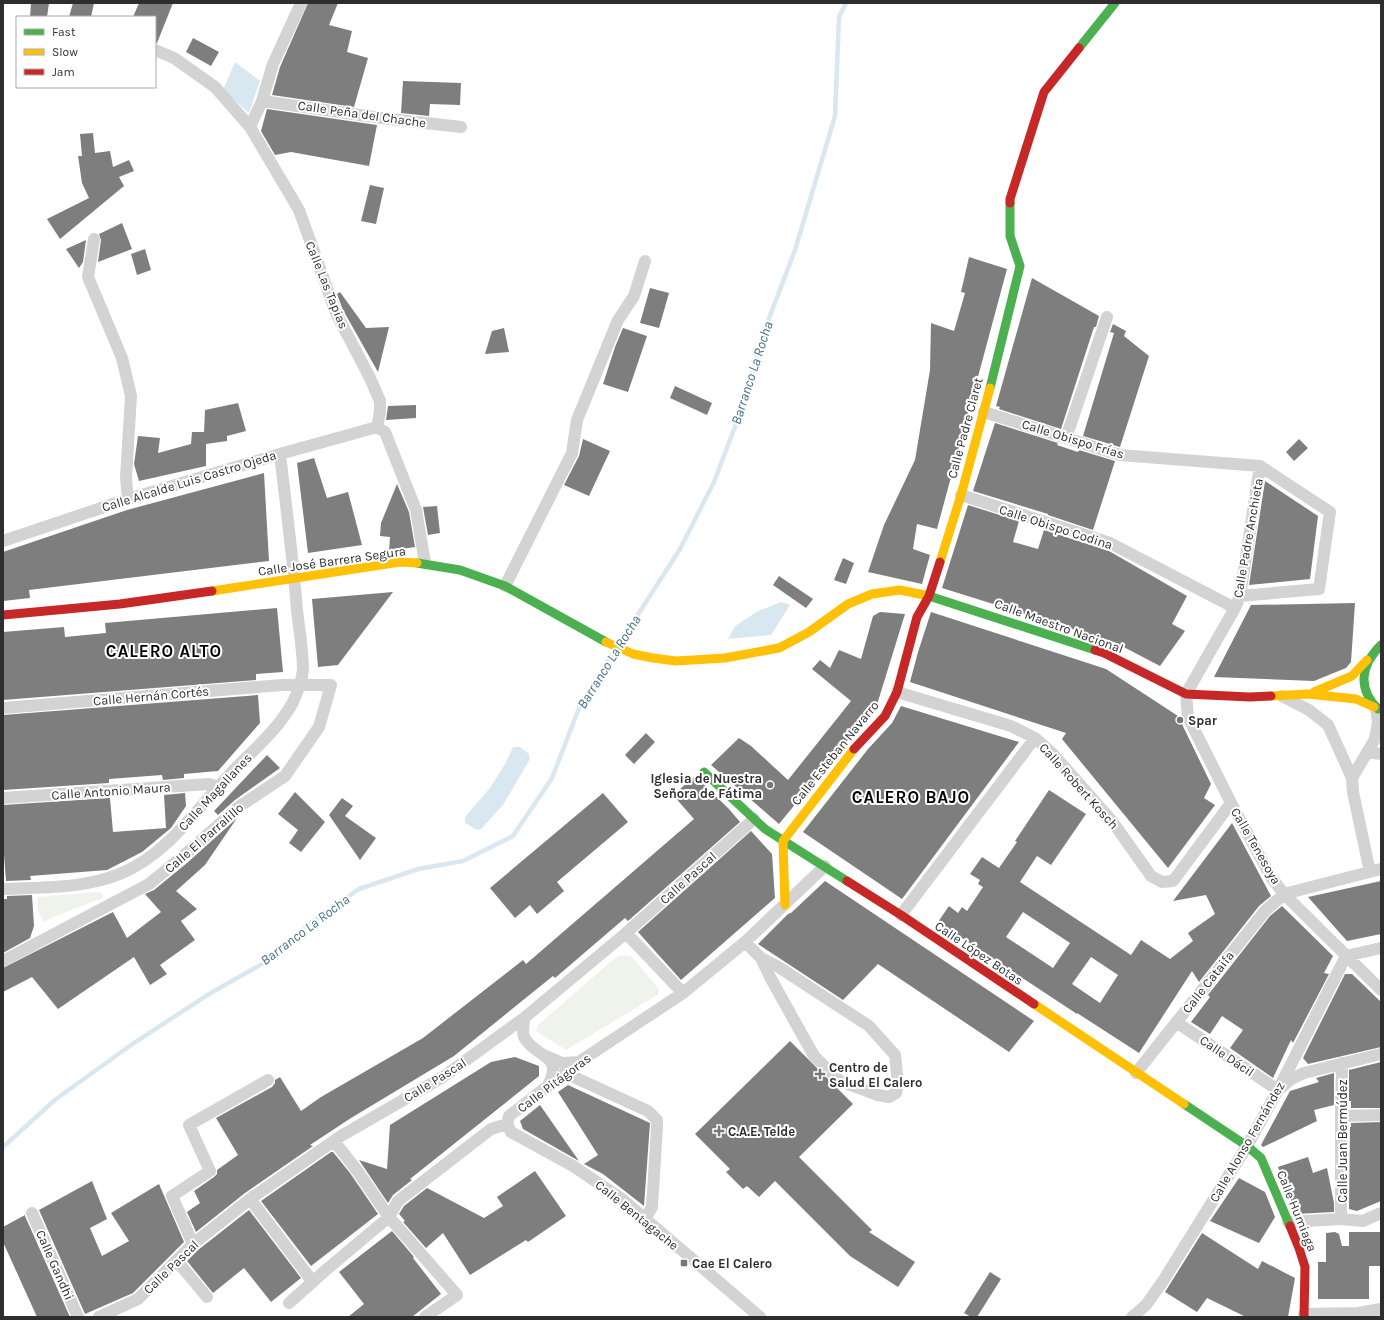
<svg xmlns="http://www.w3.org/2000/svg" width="1384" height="1320" font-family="Karla,sans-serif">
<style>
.green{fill:#f0f3ec}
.water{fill:#d9e8f0}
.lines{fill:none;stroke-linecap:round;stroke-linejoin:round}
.stream{stroke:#d9e8f0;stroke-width:4.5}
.building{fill:#7e7e7e;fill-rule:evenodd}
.street{stroke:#d3d3d3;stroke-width:12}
.fast{stroke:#4caf50;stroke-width:9}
.slow{stroke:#ffc107;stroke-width:9}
.jam{stroke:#c62828;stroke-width:9}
.poi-dot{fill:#777;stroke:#fff;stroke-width:1.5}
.labels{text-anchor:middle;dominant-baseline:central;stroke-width:4;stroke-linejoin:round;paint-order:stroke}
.street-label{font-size:13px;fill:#2e2e2e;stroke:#fff}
.poi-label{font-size:13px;font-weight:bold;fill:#2e2e2e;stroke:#fff;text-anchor:start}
.water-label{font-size:14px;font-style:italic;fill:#41708a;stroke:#fff}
.district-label{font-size:17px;font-weight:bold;letter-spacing:1px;fill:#000;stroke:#fff}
</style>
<rect width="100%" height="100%" fill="#fff"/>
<path class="green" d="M 98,892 L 103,894 L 103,898 C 93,901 85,905 76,908 C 65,913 54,916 44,922 C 39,914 36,906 38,897 Z
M 621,955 L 631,956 L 658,988 L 659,994 L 566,1050 L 536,1031 L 538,1025 L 614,959 Z"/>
<path class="water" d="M 235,62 L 260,81 L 249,113 L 223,90 Z
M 781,602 L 790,605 L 771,635 L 728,639 L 735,626 L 758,611 Z
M 513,747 L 520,747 L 529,754 L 530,759 L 503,805 L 481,829 L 477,830 L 465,823 L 465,817 L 490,788 L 505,764 Z"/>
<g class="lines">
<path class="stream" d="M 619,644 L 680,549 L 714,482 L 741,411 L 765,329 L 795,250 L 835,116 L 839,17 L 846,3
M 3,1147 L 56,1099 L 131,1045 L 209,994 L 276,956 L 312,922 L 359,889 L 418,869 L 463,861 L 513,836 L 552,778 L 581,703 L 615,650"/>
</g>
<path class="building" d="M 31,3 L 49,3 L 47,17 L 30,17 Z
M 73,3 L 94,3 L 91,17 L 69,17 Z
M 139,3 L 173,3 L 157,43 L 155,43 L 155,17 L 133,17 Z
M 308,3 L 338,3 L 329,25 L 352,31 L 347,52 L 368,58 L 354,107 L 272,95 L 280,67 Z
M 193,38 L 219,52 L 211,66 L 186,52 Z
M 403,81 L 461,83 L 460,105 L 430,104 L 429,116 L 401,113 Z
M 267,109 L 377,125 L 369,166 L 291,152 L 275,155 L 261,131 Z
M 93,133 L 95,153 L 110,151 L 113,167 L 129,160 L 134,171 L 119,177 L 124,186 L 60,239 L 47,219 L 89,198 L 82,183 L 78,156 L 82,156 L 80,134 Z
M 370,185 L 384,188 L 376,224 L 361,221 Z
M 122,223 L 132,249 L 98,262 L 101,240 L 99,234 Z
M 86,240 L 83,262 L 79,268 L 66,249 Z
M 145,249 L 151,270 L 137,275 L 131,254 Z
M 969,257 L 1007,269 L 937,529 L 917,524 L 913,549 L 930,555 L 922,584 L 868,572 L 884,525 L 915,460 L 930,370 L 931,323 L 954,331 L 965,293 L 961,292 Z
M 1032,278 L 1099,316 L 1096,327 L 1094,327 L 1061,429 L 999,409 L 1000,407 L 996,406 Z
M 650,288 L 669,293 L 659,328 L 640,323 Z
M 340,292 L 366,328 L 389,327 L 378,372 L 343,310 L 337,294 Z
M 1113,324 L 1126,331 L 1124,336 L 1149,356 L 1120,447 L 1083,436 L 1114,333 L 1110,332 Z
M 504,328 L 509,352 L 485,354 L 492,331 Z
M 623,328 L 647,336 L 628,392 L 603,384 L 615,347 Z
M 675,386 L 712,403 L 707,415 L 670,398 Z
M 238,403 L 246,431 L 227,436 L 227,441 L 206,444 L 206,466 L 139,481 L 134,464 L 138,436 L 160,438 L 158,453 L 191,444 L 192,432 L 204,432 L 205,410 Z
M 416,405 L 416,418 L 386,420 L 388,406 Z
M 995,423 L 1058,443 L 1057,445 L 1078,452 L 1079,450 L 1115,461 L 1093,530 L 1048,515 L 1048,514 L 973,491 Z
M 583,439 L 610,451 L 589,496 L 564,485 L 579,456 Z
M 1299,439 L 1308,448 L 1294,461 L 1286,452 Z
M 314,458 L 327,498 L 348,492 L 362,545 L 308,553 L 297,463 Z
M 264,473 L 269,561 L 29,590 L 30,598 L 3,601 L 3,552 L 127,510 Z
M 1265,481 L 1318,516 L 1310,579 L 1249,585 Z
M 397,484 L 409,512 L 415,547 L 389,551 L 390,537 L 380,536 L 381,523 Z
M 968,505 L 1019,521 L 1013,542 L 1038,549 L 1044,530 L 1109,551 L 1187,596 L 1172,624 L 1185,631 L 1160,666 L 1114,642 L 942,588 Z
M 437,506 L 440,533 L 428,535 L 423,507 Z
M 843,558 L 854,563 L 846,584 L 834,580 Z
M 779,576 L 813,599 L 806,608 L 773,585 Z
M 393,592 L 338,665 L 318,667 L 312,599 Z
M 1355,603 L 1351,662 L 1346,668 L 1314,681 L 1214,677 L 1251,605 Z
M 277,608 L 283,672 L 256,674 L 256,680 L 3,700 L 3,632 L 64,627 L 65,637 L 106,633 L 105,623 Z
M 880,612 L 905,614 L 875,711 L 862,726 L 860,725 L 779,824 L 711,765 L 739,738 L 751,746 L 788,780 L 851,701 L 812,669 L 820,660 L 830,668 L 839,650 L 861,659 L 873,616 Z
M 931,612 L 1106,669 L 1178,716 L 1211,784 L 1204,798 L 1215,805 L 1168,868 L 1062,739 L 1066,733 L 910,682 L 918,652 Z
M 258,695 L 260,723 L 218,771 L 184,774 L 184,778 L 163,780 L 162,775 L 109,779 L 109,783 L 3,790 L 3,715 Z
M 901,706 L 1019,742 L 902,899 L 803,832 L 868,749 L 892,723 Z
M 646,733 L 655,742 L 634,764 L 625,755 Z
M 267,755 L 280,768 L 235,800 L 218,815 L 214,811 Z
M 695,776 L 729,809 L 740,822 L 628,921 L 625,918 L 555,978 L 553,976 L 454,1056 L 351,1118 L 310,1145 L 313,1146 L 245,1193 L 196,1232 L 187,1212 L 200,1203 L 194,1191 L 214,1177 L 217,1174 L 217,1170 L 238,1155 L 216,1118 L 272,1087 L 275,1083 L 275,1080 L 280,1077 L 301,1111 L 321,1097 L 423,1038 L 523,960 L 526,964 L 694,819 L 673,795 Z
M 1049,790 L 1086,814 L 1051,865 L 1037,856 L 1020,882 L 1131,955 L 1141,940 L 1170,959 L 1193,941 L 1188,933 L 1215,914 L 1206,895 L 1173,901 L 1232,823 L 1271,896 L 1259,906 L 1199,982 L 1192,971 L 1139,1053 L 1077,1013 L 1077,1014 L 938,922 L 949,906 L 958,913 L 962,907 L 967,911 L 983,887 L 978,884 L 980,880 L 970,874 L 982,857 L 999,868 L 1017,842 L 1015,841 ZM 1023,912 L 1070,943 L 1053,968 L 1006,937 ZM 1091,957 L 1118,975 L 1100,1003 L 1072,984 Z
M 295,792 L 325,822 L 301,852 L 289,843 L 298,830 L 278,814 Z
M 185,793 L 186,806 L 171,828 L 142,852 L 107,870 L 30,876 L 31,880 L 6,881 L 3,841 L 3,805 L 110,798 L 113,832 L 166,828 L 164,795 Z
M 603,793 L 628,822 L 557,882 L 564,891 L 537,914 L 530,905 L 515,918 L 490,888 Z
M 342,798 L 353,806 L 345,816 L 376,838 L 360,860 L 329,815 Z
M 237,818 L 205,865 L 176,891 L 197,909 L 181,921 L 195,940 L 160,965 L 167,974 L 150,985 L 134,957 L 58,1009 L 32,977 L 3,992 L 3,968 L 113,912 L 127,938 L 161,912 L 145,894 L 154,890 L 187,863 Z
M 751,831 L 772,854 L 775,898 L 681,980 L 638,932 Z
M 825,881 L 1034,1021 L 1009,1052 L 878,964 L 843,1000 L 758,944 L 788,914 L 791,913 Z
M 1381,881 L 1381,934 L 1347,941 L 1308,897 Z
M 32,895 L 34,926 L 30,938 L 3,953 L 3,899 L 7,899 L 7,896 Z
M 1282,906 L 1333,956 L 1324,973 L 1329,974 L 1293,1043 L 1291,1040 L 1273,1078 L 1230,1048 L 1243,1030 L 1222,1016 L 1210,1034 L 1191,1022 L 1210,997 L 1208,995 L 1270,916 Z
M 1345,974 L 1352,974 L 1381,1002 L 1381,1047 L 1308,1064 L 1303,1058 Z
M 790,1041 L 853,1104 L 799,1157 L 872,1230 L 869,1232 L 915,1262 L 898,1287 L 850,1256 L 775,1181 L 759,1197 L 747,1186 L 743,1189 L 726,1172 L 730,1169 L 695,1134 Z
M 515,1057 L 539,1066 L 539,1076 L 410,1179 L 412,1180 L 393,1195 L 388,1203 L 359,1160 L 387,1169 L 390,1125 L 491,1062 Z
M 1381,1062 L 1381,1108 L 1351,1108 L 1351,1101 L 1349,1101 L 1349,1070 Z
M 1334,1073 L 1334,1105 L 1314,1110 L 1317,1121 L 1263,1147 L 1261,1145 L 1290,1091 L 1319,1082 L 1316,1078 Z
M 568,1085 L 650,1123 L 644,1206 L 603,1174 L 584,1164 L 598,1155 L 558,1092 Z
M 540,1105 L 579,1161 L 523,1129 L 520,1121 Z
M 1381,1122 L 1381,1201 L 1357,1211 L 1349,1209 L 1350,1127 L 1351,1127 L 1351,1123 Z
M 331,1152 L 333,1152 L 350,1173 L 378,1214 L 311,1266 L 261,1201 Z
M 1308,1157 L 1313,1173 L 1327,1168 L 1334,1203 L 1334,1212 L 1296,1214 L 1278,1167 Z
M 535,1171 L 566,1216 L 528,1242 L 526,1240 L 470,1275 L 443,1233 L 426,1248 L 403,1222 L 405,1221 L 399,1214 L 404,1206 L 427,1188 L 484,1218 L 503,1206 L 497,1197 Z
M 1239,1178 L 1265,1192 L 1275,1217 L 1259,1243 L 1210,1221 Z
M 92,1181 L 107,1219 L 90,1228 L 102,1256 L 129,1241 L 111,1213 L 159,1184 L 184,1242 L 133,1293 L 85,1314 L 39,1210 Z
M 249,1210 L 301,1278 L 271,1302 L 244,1268 L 213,1293 L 187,1261 L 198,1250 Z
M 25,1215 L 25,1216 L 70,1317 L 37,1317 L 3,1242 L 3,1227 Z
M 392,1231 L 414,1257 L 413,1258 L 441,1294 L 412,1317 L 348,1317 L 364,1304 L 339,1272 Z
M 1335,1232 L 1339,1234 L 1342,1246 L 1349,1246 L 1349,1232 L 1381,1232 L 1381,1266 L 1369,1266 L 1369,1299 L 1318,1299 L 1318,1262 L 1326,1262 L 1326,1233 Z
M 1202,1233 L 1258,1269 L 1262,1261 L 1295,1278 L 1288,1317 L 1246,1317 L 1207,1298 L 1197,1312 L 1165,1292 Z
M 990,1272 L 1001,1279 L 977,1317 L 971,1317 L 964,1313 Z"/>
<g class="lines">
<path class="street" d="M 155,50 L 174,58 L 215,87 L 250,127 L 299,210 L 336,313 L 370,378 L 380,401 L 380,412 L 377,427 L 385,432 L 416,510 L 425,563
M 262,101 L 381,118 L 461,127
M 250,127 L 262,101 L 273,64 L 301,3
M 94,239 L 88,277 L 122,358 L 131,396 L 126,478 L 128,499
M 984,412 L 1120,455 L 1260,466 L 1330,512 L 1319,589 L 1240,596
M 1066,438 L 1107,317
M 1260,466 L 1240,596 L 1235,608 L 1186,694 L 1188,717 L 1231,803 L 1271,877 L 1284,894 L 1381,990
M 961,495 L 1110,543 L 1235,608
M 3,541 L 128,499 L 280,454 L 377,427
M 505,586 L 572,453 L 577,420 L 618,320 L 634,296 L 645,261
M 897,692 L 1011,726 L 1035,738 L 1052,753 L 1112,821 L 1151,876 L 1162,882 L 1173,881 L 1231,803
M 1282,696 L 1309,710 L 1328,725 L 1352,778 L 1353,792 L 1370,872
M 3,708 L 282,685 L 331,685 L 319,727 L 285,776 L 240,806 L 182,857 L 149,884 L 3,961
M 1367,752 L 1381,754
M 1352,778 L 1375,739 L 1378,722 L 1376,708
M 3,798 L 209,784 L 218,787
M 3,889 C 42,887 85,889 122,873 C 168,853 195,811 228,776 C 249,754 277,731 292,704 C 297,694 302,681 303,669 C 303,651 299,629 297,610 C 293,558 286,506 280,454
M 901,915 L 1035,738
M 626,933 L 683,993
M 745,942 L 761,958 L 777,966 L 869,1026 L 895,1055 L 898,1083 L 896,1093 L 889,1097 L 878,1095 L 840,1081 L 814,1056 L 770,977 L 761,958
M 524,1018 C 524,1023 522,1032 524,1037 C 535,1058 566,1054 547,1087
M 1176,1022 L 1278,1090
M 546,1056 L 562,1063 L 579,1062
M 565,1073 L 648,1111 L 657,1120 L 657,1127 L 652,1207 L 645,1219
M 1136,1073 L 1265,911 L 1284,894 L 1381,869
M 1282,1087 L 1291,1079 L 1304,1073 L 1381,1054
M 1341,1116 L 1381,1115
M 507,1124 L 509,1116 L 579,1062 L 683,993 L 745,942 L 825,866
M 507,1124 L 511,1132 L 573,1166 L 622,1199 L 760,1317
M 334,1141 L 356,1169 L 389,1217 L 457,1295 L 425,1317
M 250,1199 L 313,1282
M 32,1213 L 78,1317
M 1341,1219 L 1341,1116 L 1342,1063
M 1288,1222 L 1341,1219 L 1363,1221 L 1381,1213
M 193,1244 L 172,1196 L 210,1171 L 189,1125 L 268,1080
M 177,1261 L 207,1297
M 289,1303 L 327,1269 L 389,1217 L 398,1201 L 491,1129 L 507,1124
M 1304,1314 L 1358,1313 L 1381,1309
M 99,1317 L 138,1299 L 193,1244 L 250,1199 L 341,1136 L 443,1077 L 524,1018 L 626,933 L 754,819
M 1132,1317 L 1146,1305 L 1163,1281 L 1247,1146 L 1278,1090 L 1346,956 L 1381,948"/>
<path class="fast" d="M 1079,48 L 1115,3
M 990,388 L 1020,266 L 1010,236 L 1010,203
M 417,563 L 460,570 L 505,586 L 606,642
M 929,596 L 1095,650
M 1378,709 C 1357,688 1361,665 1381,645
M 704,772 L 765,829 L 847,881
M 1184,1104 L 1247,1146 L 1261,1158 L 1290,1226"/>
<path class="slow" d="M 940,562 L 961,495 L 990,388
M 212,591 L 400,562 L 417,563
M 606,642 L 633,654 L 653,658 L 676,661 L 725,658 L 779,648 L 809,632 L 848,604 L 872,594 L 900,590 L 929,596
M 1314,692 L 1352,676 L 1367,660
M 1271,696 L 1308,694 L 1356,699 L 1374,707
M 785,905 L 783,841 L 854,749
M 1034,1004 L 1184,1104"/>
<path class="jam" d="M 1010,203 L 1010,199 L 1044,92 L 1079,48
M 3,615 L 120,604 L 212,591
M 1095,650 L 1104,653 L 1186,694 L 1250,697 L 1271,696
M 854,749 L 885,716 L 897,692 L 917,617 L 929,596 L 940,562
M 847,881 L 901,915 L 1034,1004
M 1290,1226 L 1299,1248 L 1305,1267 L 1304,1317"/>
</g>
<g class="poi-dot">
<circle cx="1180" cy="720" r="4"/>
<circle cx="770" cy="785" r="4"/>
<path d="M818 1068h4v4h4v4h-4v4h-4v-4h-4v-4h4z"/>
<path d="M717 1125h4v4h4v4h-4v4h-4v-4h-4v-4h4z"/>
<rect x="680" y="1259" width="8" height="8" rx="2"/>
</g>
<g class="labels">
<g class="street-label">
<text transform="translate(362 114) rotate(8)">Calle Peña del Chache</text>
<text transform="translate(327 285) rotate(68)">Calle Las Tapias</text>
<text transform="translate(965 428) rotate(-75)">Calle Padre Claret</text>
<text transform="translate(1073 439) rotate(17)">Calle Obispo Frías</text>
<text transform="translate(189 481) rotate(-17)">Calle Alcalde Luis Castro Ojeda</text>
<text transform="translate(1056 527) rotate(18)">Calle Obispo Codina</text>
<text transform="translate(1248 538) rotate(-80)">Calle Padre Anchieta</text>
<text transform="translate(332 561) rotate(-8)">Calle José Barrera Segura</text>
<text transform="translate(1059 626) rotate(20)">Calle Maestro Nacional</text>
<text transform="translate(151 696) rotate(-5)">Calle Hernán Cortés</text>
<text transform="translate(835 753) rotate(-51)">Calle Esteban Navarro</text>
<text transform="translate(1079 786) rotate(48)">Calle Robert Kosch</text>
<text transform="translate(111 791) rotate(-4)">Calle Antonio Maura</text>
<text transform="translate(215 792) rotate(-47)">Calle Magallanes</text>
<text transform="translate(204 838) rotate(-41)">Calle El Parralillo</text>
<text transform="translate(1256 846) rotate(60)">Calle Tenesoya</text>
<text transform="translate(688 878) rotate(-42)">Calle Pascal</text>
<text transform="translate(979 953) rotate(34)">Calle López Botas</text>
<text transform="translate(1208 982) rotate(-52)">Calle Cataifa</text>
<text transform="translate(1227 1056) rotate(34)">Calle Dácil</text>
<text transform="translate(435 1080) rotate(-32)">Calle Pascal</text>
<text transform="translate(554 1083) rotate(-37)">Calle Pitágoras</text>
<text transform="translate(1342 1141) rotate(-90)">Calle Juan Bermúdez</text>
<text transform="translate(1247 1142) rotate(-60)">Calle Alonso Fernández</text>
<text transform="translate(1297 1211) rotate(68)">Calle Humiaga</text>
<text transform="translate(637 1215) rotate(39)">Calle Bentagache</text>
<text transform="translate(55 1265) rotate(66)">Calle Gandhi</text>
<text transform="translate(171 1267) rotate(-44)">Calle Pascal</text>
</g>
<g class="poi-label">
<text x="1188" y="720">Spar</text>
<text x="762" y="778" text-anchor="end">Iglesia de Nuestra<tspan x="762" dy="15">Señora de Fátima</tspan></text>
<text x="829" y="1067">Centro de<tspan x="829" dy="15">Salud El Calero</tspan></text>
<text x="728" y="1131">C.A.E. Telde</text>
<text x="692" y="1263">Cae El Calero</text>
</g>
<g class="water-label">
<text transform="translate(752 373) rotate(-72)">Barranco La Rocha</text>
<text transform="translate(609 662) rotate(-58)">Barranco La Rocha</text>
<text transform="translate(305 930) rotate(-37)">Barranco La Rocha</text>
</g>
<g class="district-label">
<text x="164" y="651">CALERO ALTO</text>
<text x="911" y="797">CALERO BAJO</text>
</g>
</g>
<rect width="1384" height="1320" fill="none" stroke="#2e2e2e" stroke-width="8"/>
<rect x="16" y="16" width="140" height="72" fill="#ffffff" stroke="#ababab"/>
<rect x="24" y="29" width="20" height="6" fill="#4caf50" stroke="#ababab"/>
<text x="52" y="36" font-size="12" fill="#2e2e2e">Fast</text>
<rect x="24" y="49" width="20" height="6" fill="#ffc107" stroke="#ababab"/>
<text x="52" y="56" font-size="12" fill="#2e2e2e">Slow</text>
<rect x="24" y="69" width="20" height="6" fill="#c62828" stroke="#ababab"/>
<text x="52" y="76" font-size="12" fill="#2e2e2e">Jam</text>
</svg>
